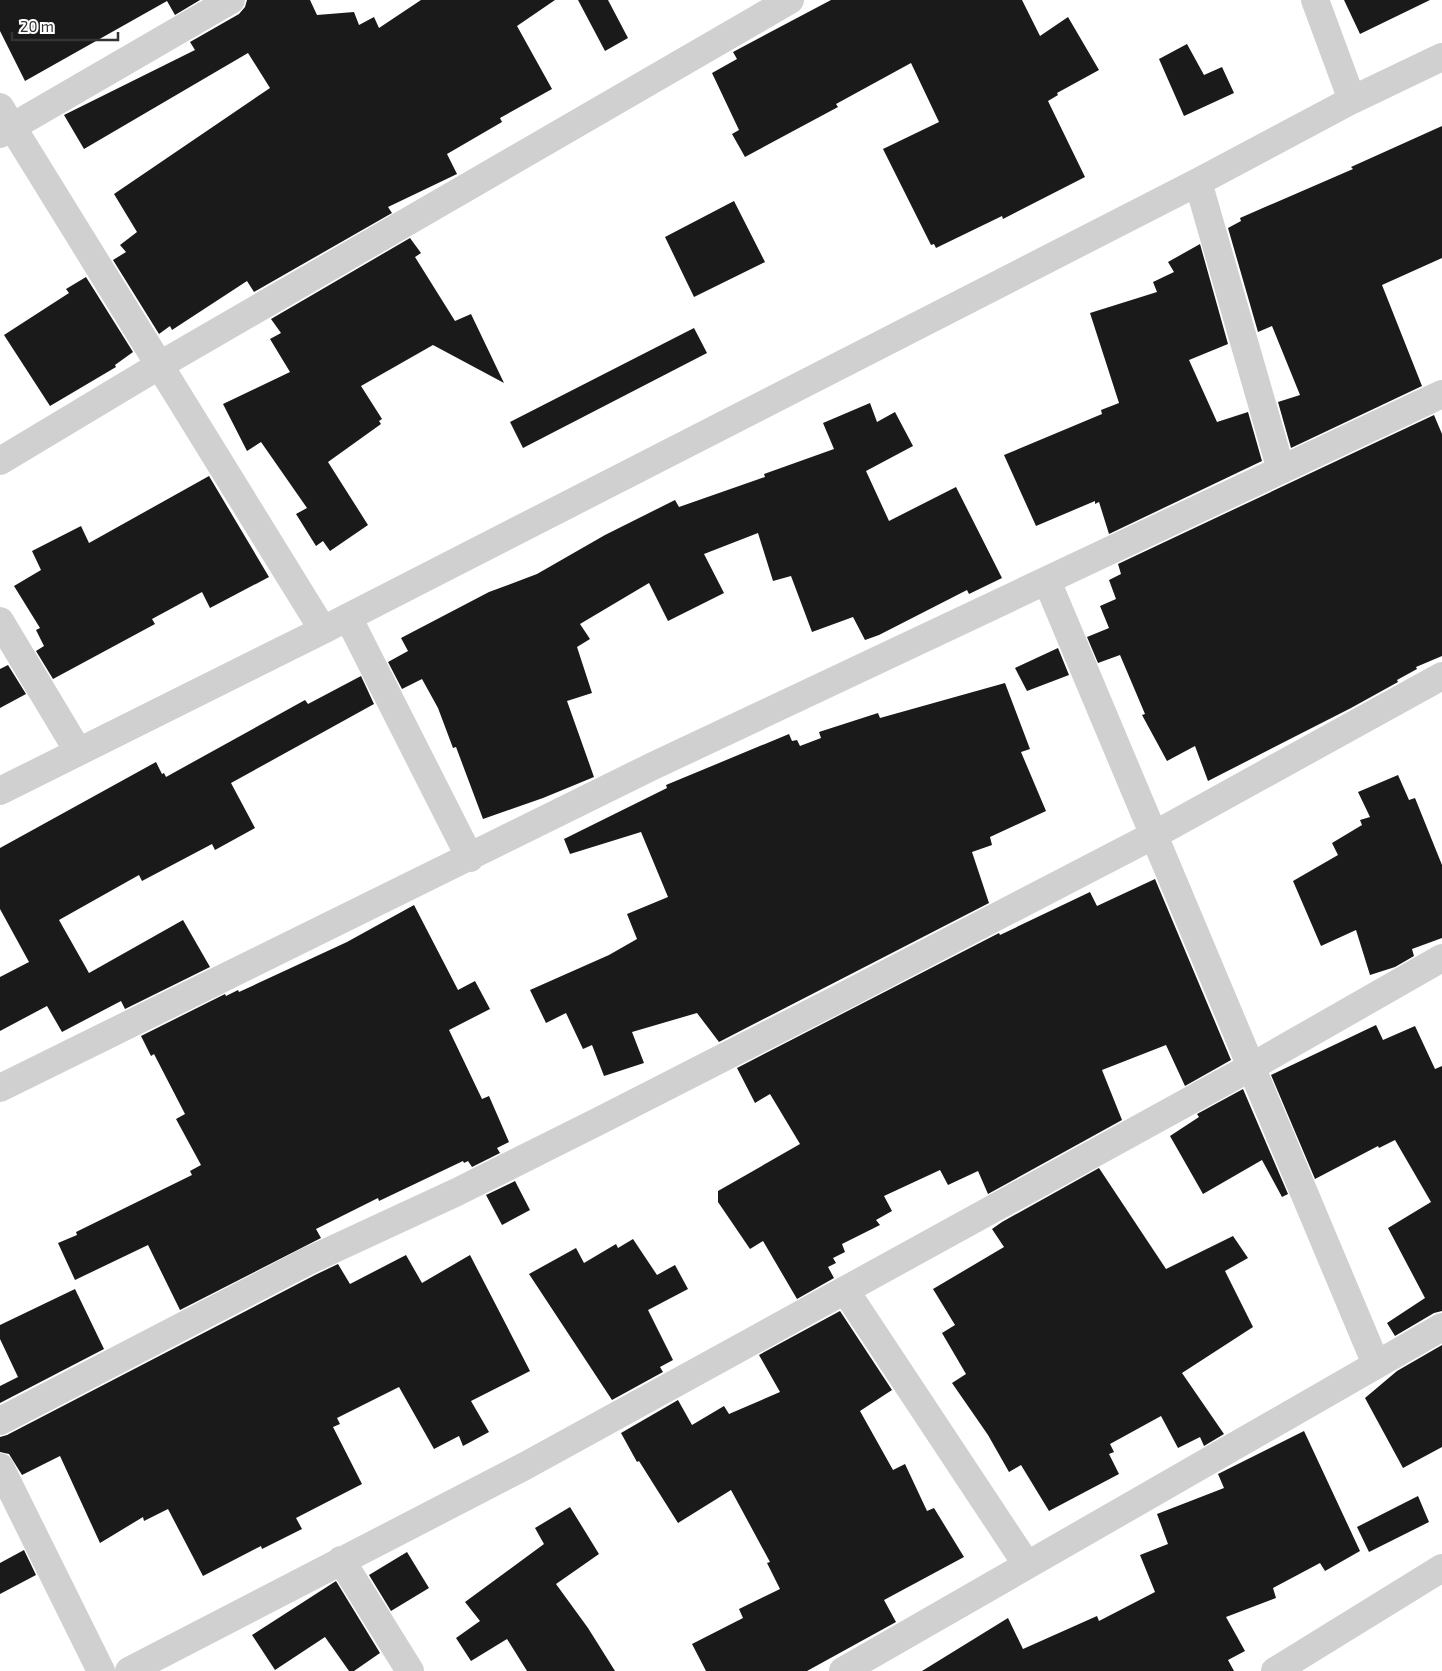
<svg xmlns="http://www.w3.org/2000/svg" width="1442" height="1671" font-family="'Exo 2',sans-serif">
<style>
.building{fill:#1a1a1a}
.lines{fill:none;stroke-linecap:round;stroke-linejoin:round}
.minor{stroke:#d0d0d0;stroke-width:28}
</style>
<rect width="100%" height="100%" fill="#fff"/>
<path class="building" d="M 0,0 L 200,0 L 175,15 L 167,1 L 25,81 L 0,31 Z
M 247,0 L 310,0 L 317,15 L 354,12 L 359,25 L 374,17 L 379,28 L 421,0 L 555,0 L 517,26 L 552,89 L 500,118 L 502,122 L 447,154 L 457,174 L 388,207 L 392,213 L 254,292 L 247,281 L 172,330 L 170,326 L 159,334 L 113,260 L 126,252 L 120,245 L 137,232 L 114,194 L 270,88 L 248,53 L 84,149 L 64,115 L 195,50 L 190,42 L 239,14 L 245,7 Z
M 578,0 L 608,0 L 628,38 L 605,51 Z
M 831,0 L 1022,0 L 1040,36 L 1068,17 L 1099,70 L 1057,93 L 1058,95 L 1048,101 L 1085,177 L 1003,219 L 1002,216 L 936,248 L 934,244 L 931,245 L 883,149 L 939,122 L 911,63 L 836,104 L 838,107 L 745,157 L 732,134 L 739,130 L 712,73 L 737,59 L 733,52 Z
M 1344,0 L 1430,0 L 1360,34 Z
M 1187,44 L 1204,75 L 1222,67 L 1234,93 L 1184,116 L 1159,59 Z
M 1442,126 L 1442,258 L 1382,285 L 1422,386 L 1291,448 L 1278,402 L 1300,395 L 1272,326 L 1258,332 L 1228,228 L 1241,221 L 1240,218 L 1353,169 L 1351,167 Z
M 734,201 L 765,262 L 694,297 L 665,237 Z
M 410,238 L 421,253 L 415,257 L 455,321 L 471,314 L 504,383 L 433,345 L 361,386 L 382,419 L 379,421 L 381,424 L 328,462 L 368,525 L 330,551 L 323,541 L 316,546 L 296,514 L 307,508 L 261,442 L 247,451 L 223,404 L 290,372 L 270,339 L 281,333 L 271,319 Z
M 1200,244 L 1228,344 L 1189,360 L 1217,422 L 1248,412 L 1262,461 L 1109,534 L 1099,502 L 1095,504 L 1095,501 L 1036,526 L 1004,455 L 1102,414 L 1101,410 L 1119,403 L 1090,313 L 1157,292 L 1153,282 L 1174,272 L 1168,262 Z
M 86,277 L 133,352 L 115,365 L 116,367 L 50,406 L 4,335 L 69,293 L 66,289 Z
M 694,328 L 707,353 L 523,448 L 510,422 Z
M 870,403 L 877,422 L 895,412 L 913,446 L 866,471 L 889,521 L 956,487 L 1002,578 L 969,594 L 967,590 L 879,635 L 865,640 L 853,617 L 812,632 L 791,576 L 773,581 L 758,533 L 704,554 L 724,593 L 668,621 L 649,583 L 580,624 L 590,639 L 577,647 L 592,693 L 567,701 L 594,777 L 543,798 L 483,819 L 456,747 L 453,748 L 438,708 L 422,679 L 402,689 L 388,662 L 408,651 L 401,638 L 489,592 L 537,574 L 605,535 L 675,500 L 679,507 L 765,477 L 764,474 L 834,449 L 823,423 Z
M 1434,415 L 1442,434 L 1442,656 L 1416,667 L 1417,669 L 1397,680 L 1398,682 L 1351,708 L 1208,781 L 1195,746 L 1167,761 L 1142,715 L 1145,714 L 1120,655 L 1098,663 L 1087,637 L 1109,628 L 1100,606 L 1116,599 L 1109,580 L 1121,574 L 1118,564 Z
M 209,476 L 269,577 L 210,608 L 202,592 L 152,619 L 155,624 L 53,679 L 36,651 L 44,646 L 36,630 L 40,628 L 14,586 L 41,570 L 32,551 L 81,526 L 89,543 Z
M 1058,648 L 1069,675 L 1027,691 L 1015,668 Z
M 8,665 L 26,694 L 0,708 L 0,669 Z
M 361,676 L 374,704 L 231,783 L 255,828 L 215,850 L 212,844 L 142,881 L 139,875 L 59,920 L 89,973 L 183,920 L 210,967 L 125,1009 L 121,1001 L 62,1032 L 47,1006 L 0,1031 L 0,977 L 29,962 L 0,909 L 0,848 L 156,762 L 162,774 L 164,773 L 166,777 L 305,700 L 308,704 Z
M 1005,683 L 1030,749 L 1021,752 L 1046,811 L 990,837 L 992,845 L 972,852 L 989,903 L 719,1042 L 697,1013 L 632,1032 L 644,1063 L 604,1076 L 592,1045 L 583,1049 L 566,1013 L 546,1023 L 530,990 L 609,955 L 637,939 L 627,914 L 668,897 L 641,832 L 570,854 L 564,839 L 667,788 L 666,785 L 789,734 L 792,741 L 797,740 L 800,746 L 821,738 L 819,732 L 878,713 L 880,718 Z
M 1398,775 L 1409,800 L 1415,798 L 1442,865 L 1442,938 L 1412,949 L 1414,956 L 1395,967 L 1370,975 L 1356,930 L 1321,946 L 1293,881 L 1338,855 L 1332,843 L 1362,825 L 1360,820 L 1370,817 L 1358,792 Z
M 1155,879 L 1231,1060 L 1185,1086 L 1166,1045 L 1102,1070 L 1122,1120 L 988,1194 L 978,1171 L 948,1185 L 940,1170 L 884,1196 L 892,1211 L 876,1220 L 880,1225 L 842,1244 L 845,1252 L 833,1258 L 836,1263 L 828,1267 L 834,1278 L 797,1299 L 763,1241 L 750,1249 L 718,1202 L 718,1191 L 800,1144 L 770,1094 L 755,1103 L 737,1068 L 999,933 L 1000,935 L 1090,892 L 1097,906 Z
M 414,905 L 458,990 L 475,981 L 490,1009 L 449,1030 L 482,1099 L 489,1096 L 509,1142 L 497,1148 L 500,1153 L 472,1167 L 468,1161 L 464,1163 L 463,1161 L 379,1201 L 378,1198 L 316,1229 L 321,1238 L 180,1310 L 148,1245 L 75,1280 L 58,1243 L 77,1235 L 76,1232 L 192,1175 L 190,1171 L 201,1165 L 176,1119 L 185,1114 L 154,1054 L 151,1056 L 141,1036 L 225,994 L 226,996 L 238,990 L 239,992 L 347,942 Z
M 1376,1025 L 1383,1040 L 1415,1026 L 1435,1069 L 1442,1066 L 1442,1311 L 1434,1313 L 1395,1336 L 1387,1323 L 1425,1298 L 1388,1228 L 1431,1202 L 1395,1140 L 1379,1148 L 1378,1146 L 1315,1179 L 1271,1075 Z
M 1243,1089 L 1288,1194 L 1282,1197 L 1262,1160 L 1203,1194 L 1170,1136 L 1199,1117 L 1197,1114 Z
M 1099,1168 L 1166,1269 L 1233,1236 L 1248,1258 L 1225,1271 L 1253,1327 L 1182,1373 L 1224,1434 L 1204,1446 L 1200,1437 L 1178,1448 L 1161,1416 L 1110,1444 L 1114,1452 L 1109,1454 L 1119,1474 L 1049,1511 L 1021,1465 L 1009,1472 L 988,1435 L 952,1383 L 966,1374 L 942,1333 L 955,1325 L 933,1289 L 1004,1247 L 992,1229 L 1002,1222 Z
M 515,1181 L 530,1210 L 502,1225 L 486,1195 Z
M 633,1239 L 657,1275 L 675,1265 L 688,1289 L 648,1310 L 673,1360 L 660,1367 L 663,1372 L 612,1400 L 529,1274 L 576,1248 L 584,1263 L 616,1244 L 618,1248 Z
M 406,1255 L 422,1283 L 470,1255 L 530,1371 L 471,1401 L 489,1432 L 463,1446 L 459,1436 L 434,1449 L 399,1387 L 337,1418 L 340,1424 L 333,1427 L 362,1484 L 296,1518 L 302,1529 L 262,1549 L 261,1546 L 203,1576 L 168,1509 L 144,1521 L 143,1517 L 100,1543 L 60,1456 L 22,1475 L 9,1454 L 0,1452 L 0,1437 L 7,1435 L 315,1275 L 338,1264 L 350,1284 Z
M 75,1289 L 104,1349 L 0,1403 L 0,1386 L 18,1377 L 0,1339 L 0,1325 Z
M 840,1311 L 892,1390 L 860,1411 L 893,1470 L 905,1464 L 927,1511 L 934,1508 L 964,1557 L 884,1600 L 896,1622 L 807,1671 L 706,1671 L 692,1644 L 743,1618 L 739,1609 L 780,1589 L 767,1563 L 770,1562 L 731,1490 L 678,1523 L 639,1461 L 637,1462 L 621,1433 L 678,1400 L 692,1425 L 724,1406 L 729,1414 L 780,1392 L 759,1355 Z
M 1442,1345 L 1442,1447 L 1403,1468 L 1365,1398 L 1397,1371 Z
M 1304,1431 L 1360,1551 L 1325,1571 L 1320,1563 L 1273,1588 L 1276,1598 L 1226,1617 L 1245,1651 L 1228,1660 L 1234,1671 L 922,1671 L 1008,1618 L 1023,1649 L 1097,1616 L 1099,1621 L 1155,1592 L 1140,1555 L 1168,1544 L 1157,1514 L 1224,1488 L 1218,1474 Z
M 1418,1496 L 1429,1522 L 1369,1552 L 1357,1527 Z
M 570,1507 L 599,1554 L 556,1584 L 588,1628 L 615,1671 L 527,1671 L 507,1639 L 471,1661 L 456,1638 L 480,1621 L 465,1602 L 544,1544 L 535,1528 Z
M 24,1550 L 36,1575 L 0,1594 L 0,1563 Z
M 407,1552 L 429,1588 L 391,1611 L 369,1575 Z
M 336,1581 L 380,1653 L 354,1671 L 349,1671 L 325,1637 L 275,1670 L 252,1635 Z"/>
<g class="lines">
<path class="minor" d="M 1315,0 L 1352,100
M 0,107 L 323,630
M 0,134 L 231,0
M 1198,182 L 1281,470
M 0,461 L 160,365 L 790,0
M 1047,581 L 1376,1364
M 348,617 L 470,858
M 0,621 L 78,751
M 0,791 L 323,630 L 1198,182 L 1352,100 L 1442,57
M 0,1088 L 653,766 L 1442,394
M 845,1290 L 1027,1565
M 0,1421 L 308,1261 L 457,1192 L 599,1121 L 836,1000 L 1154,835 L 1442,676
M 0,1467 L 101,1671
M 341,1560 L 410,1671
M 129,1671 L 525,1466 L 1251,1067 L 1442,958
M 843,1671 L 1442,1327
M 1275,1671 L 1442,1568"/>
</g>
<path d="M12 32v8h106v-8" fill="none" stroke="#333333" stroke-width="2.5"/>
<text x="20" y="32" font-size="15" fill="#333333" stroke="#ffffff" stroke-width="4" paint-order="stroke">20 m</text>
</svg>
